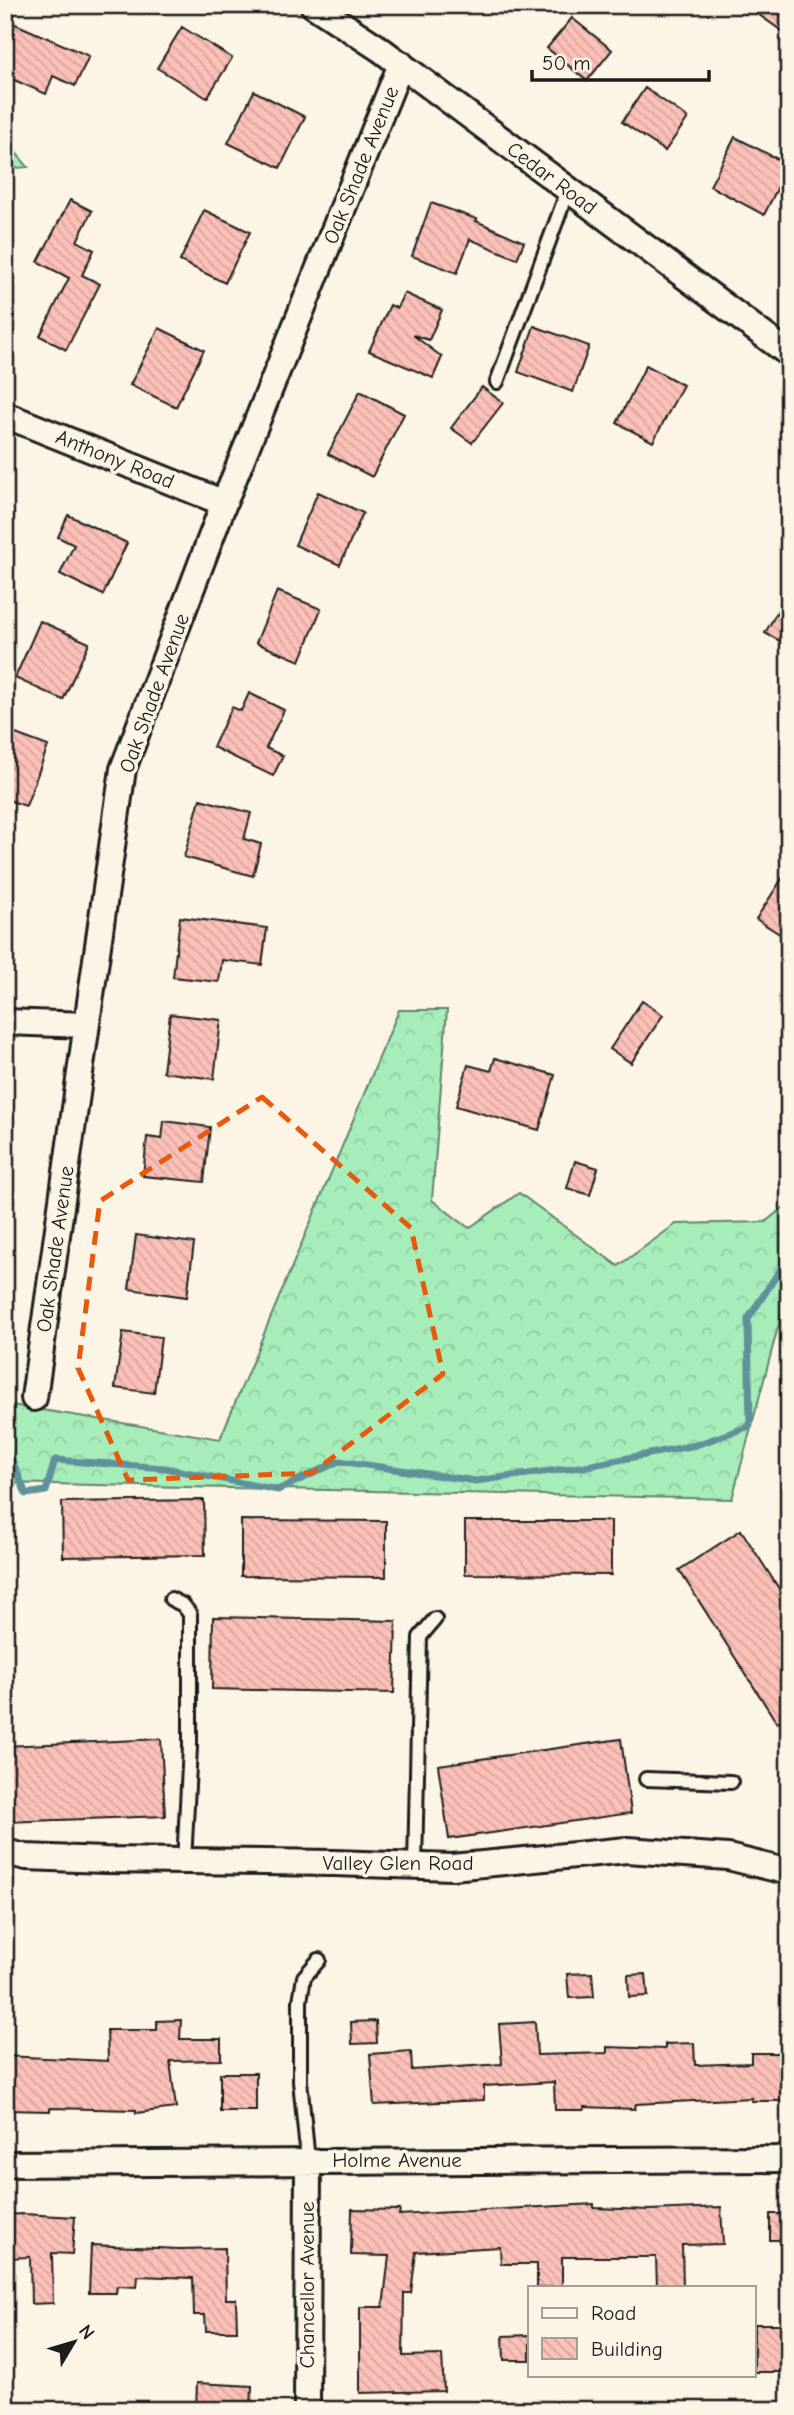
<svg xmlns="http://www.w3.org/2000/svg" width="794" height="2415" font-family="'Comic Neue',sans-serif">
<style>
.forest{fill:url(#forest-crowns);stroke:#61846b;stroke-width:2}
.lines{fill:none;stroke-linecap:round;stroke-linejoin:round}
.stream{stroke:#61909a;stroke-width:7}
.building{fill:url(#building-back-hatch);stroke:#1c1c1c;stroke-width:2}
.lane-casing{stroke:#1c1c1c;stroke-width:18}
.street-casing{stroke:#1c1c1c;stroke-width:30}
.lane{stroke:#fcf5e5;stroke-width:12}
.street{stroke:#fcf5e5;stroke-width:24}
.marked{fill:none;stroke:#e8590c;stroke-width:5;stroke-dasharray:14 9;stroke-linejoin:round}
.labels{text-anchor:middle;dominant-baseline:central;stroke-width:7;stroke-linejoin:round;paint-order:stroke}
.street-label{font-size:21px;fill:#1c1c1c;stroke:#fcf5e5}
</style>
<defs>
<pattern id="forest-crowns" width="20" height="18" patternUnits="userSpaceOnUse" patternTransform="scale(1.75)"><rect width="20" height="18" fill="#a6edba"/><path d="M2 6a3 3 0 1 1 6 0M12 15a3 3 0 1 1 6 0" fill="none" stroke="#8ecb9f"/></pattern>
<pattern id="building-back-hatch" width="6" height="6" patternUnits="userSpaceOnUse" patternTransform="scale(1.75)"><rect width="6" height="6" fill="#fbc0b7"/><path d="M-1 5l2 2M0 0l6 6M5-1l2 2" fill="none" stroke="#d7a49d"/></pattern>
</defs>
<rect width="100%" height="100%" fill="#fcf5e5"/>
<filter id="ink" filterUnits="userSpaceOnUse"><feTurbulence type="fractalNoise" baseFrequency=".0143" numOctaves="2"/><feDisplacementMap in="SourceGraphic" scale="14" xChannelSelector="R" yChannelSelector="G"/><feConvolveMatrix kernelMatrix="1 2 1 2 8 2 1 2 1" color-interpolation-filters="sRGB"/></filter>
<g filter="url(#ink)">
<path class="forest" d="M 5,140 L 28,167 L 5,169 Z
M 399,1010 L 447,1010 L 432,1200 L 469,1228 L 519,1193 L 618,1266 L 676,1224 L 765,1222 L 789,1203 L 789,1286 L 732,1499 L 5,1483 L 5,1404 L 220,1439 Z"/>
<g class="lines">
<path class="stream" d="M 5,1443 L 26,1494 L 46,1491 L 55,1460 L 165,1468 L 278,1490 L 339,1461 L 476,1481 L 587,1466 L 696,1445 L 750,1426 L 748,1319 L 789,1256"/>
</g>
<path class="building" d="M 745,5 L 789,5 L 789,36 Z
M 572,18 L 612,50 L 587,81 L 547,48 Z
M 13,23 L 89,56 L 75,86 L 53,76 L 46,94 L 5,76 L 5,41 Z
M 182,27 L 232,58 L 207,98 L 157,68 Z
M 645,88 L 688,118 L 665,151 L 622,122 Z
M 254,91 L 305,117 L 280,168 L 228,143 Z
M 735,137 L 789,165 L 764,215 L 710,186 Z
M 70,200 L 92,211 L 77,241 L 94,250 L 82,275 L 100,284 L 66,350 L 40,336 L 69,278 L 38,262 Z
M 431,203 L 477,219 L 476,221 L 524,242 L 517,259 L 470,239 L 457,273 L 412,256 Z
M 204,210 L 250,232 L 225,283 L 180,261 Z
M 404,293 L 442,310 L 429,340 L 413,335 L 442,357 L 433,378 L 369,351 L 390,305 L 397,308 Z
M 534,326 L 589,346 L 573,392 L 518,372 Z
M 159,328 L 204,350 L 176,407 L 130,385 Z
M 646,365 L 683,385 L 653,442 L 617,423 Z
M 482,387 L 503,403 L 472,443 L 451,428 Z
M 360,391 L 404,414 L 372,477 L 328,454 Z
M 318,492 L 363,513 L 340,565 L 295,545 Z
M 68,515 L 127,543 L 103,595 L 60,574 L 74,545 L 58,537 Z
M 277,591 L 321,609 L 300,661 L 256,643 Z
M 789,591 L 789,646 L 765,633 Z
M 40,621 L 89,643 L 63,700 L 15,678 Z
M 249,693 L 284,710 L 266,748 L 283,756 L 273,776 L 213,747 L 232,707 L 241,711 Z
M 5,730 L 48,746 L 26,806 L 5,799 Z
M 200,799 L 251,813 L 244,839 L 261,844 L 253,876 L 184,857 Z
M 789,868 L 789,940 L 756,919 Z
M 180,917 L 267,928 L 262,965 L 222,960 L 219,982 L 173,977 Z
M 642,1001 L 663,1015 L 631,1063 L 610,1049 Z
M 170,1014 L 221,1020 L 214,1079 L 163,1072 Z
M 495,1058 L 555,1075 L 539,1130 L 456,1106 L 468,1065 L 491,1071 Z
M 164,1121 L 210,1127 L 204,1182 L 143,1176 L 147,1137 L 162,1139 Z
M 575,1161 L 598,1168 L 590,1195 L 567,1188 Z
M 136,1235 L 194,1243 L 187,1297 L 129,1289 Z
M 123,1332 L 161,1337 L 154,1393 L 115,1388 Z
M 204,1500 L 205,1555 L 63,1557 L 62,1502 Z
M 241,1520 L 386,1521 L 386,1577 L 241,1576 Z
M 465,1521 L 611,1521 L 611,1575 L 465,1574 Z
M 741,1530 L 789,1604 L 789,1715 L 777,1723 L 679,1570 Z
M 213,1617 L 396,1621 L 394,1693 L 212,1689 Z
M 161,1739 L 165,1816 L 5,1822 L 5,1746 Z
M 621,1739 L 631,1813 L 449,1839 L 438,1765 Z
M 592,1973 L 594,1997 L 569,1998 L 567,1974 Z
M 646,1974 L 648,1996 L 629,1997 L 628,1975 Z
M 181,2020 L 180,2039 L 221,2039 L 221,2060 L 170,2061 L 176,2108 L 136,2113 L 136,2110 L 50,2108 L 50,2111 L 5,2110 L 5,2056 L 108,2061 L 107,2030 L 157,2030 L 157,2021 Z
M 376,2021 L 377,2043 L 352,2044 L 351,2022 Z
M 535,2022 L 537,2055 L 607,2053 L 607,2047 L 665,2049 L 665,2044 L 694,2043 L 695,2065 L 751,2063 L 751,2053 L 779,2053 L 779,2074 L 789,2074 L 789,2101 L 751,2101 L 751,2098 L 636,2104 L 635,2109 L 584,2107 L 584,2110 L 555,2110 L 554,2082 L 484,2086 L 484,2100 L 374,2105 L 370,2054 L 411,2051 L 412,2070 L 502,2064 L 499,2024 Z
M 220,2073 L 256,2073 L 256,2111 L 220,2111 Z
M 594,2204 L 594,2208 L 650,2210 L 721,2207 L 723,2244 L 682,2245 L 683,2287 L 657,2287 L 656,2257 L 562,2257 L 562,2287 L 537,2287 L 537,2264 L 501,2264 L 500,2247 L 416,2252 L 411,2293 L 404,2293 L 403,2356 L 442,2355 L 444,2391 L 360,2393 L 360,2307 L 383,2307 L 389,2256 L 351,2255 L 352,2209 L 400,2210 L 399,2215 Z
M 23,2214 L 75,2217 L 72,2254 L 52,2253 L 53,2303 L 31,2304 L 30,2257 L 5,2258 L 5,2215 Z
M 770,2214 L 789,2214 L 789,2240 L 770,2240 Z
M 91,2245 L 179,2249 L 225,2248 L 226,2299 L 236,2299 L 237,2331 L 206,2331 L 205,2315 L 194,2315 L 193,2278 L 138,2276 L 137,2287 L 117,2286 L 116,2293 L 89,2293 Z
M 754,2324 L 786,2324 L 787,2372 L 754,2372 Z
M 530,2335 L 530,2360 L 504,2360 L 503,2336 Z
M 197,2383 L 252,2386 L 251,2410 L 196,2410 Z"/>
<g class="lines">
<defs>
<path id="lane" d="M 497,382 L 568,190
M 171,1599 L 183,1605 L 190,1614 L 190,1747 L 184,1862
M 646,1779 L 731,1782
M 415,1866 L 420,1637 L 435,1619
M 308,2161 L 300,2081 L 300,2001 L 304,1977 L 319,1960"/>
<path id="street" d="M 313,5 L 380,49 L 789,354
M 5,415 L 224,503
M 5,1022 L 86,1025
M 34,1398 L 123,769 L 224,503 L 401,64
M 5,1852 L 26,1857 L 104,1860 L 334,1863 L 452,1867 L 627,1850 L 728,1857 L 789,1872
M 5,2164 L 789,2159
M 307,2410 L 308,2161"/>
</defs>
<use href="#lane" class="lane-casing"/>
<use href="#street" class="street-casing"/>
<use href="#lane" class="lane"/>
<use href="#street" class="street"/>
</g>
</g>
<path class="marked" d="M 262,1097 L 411,1228 L 443,1374 L 312,1473 L 128,1480 L 78,1368 L 100,1201 Z"/>
<g class="labels">
<g class="street-label">
<text transform="translate(361 165) rotate(-68)">Oak Shade Avenue</text>
<text transform="translate(552 178) rotate(37)">Cedar Road</text>
<text transform="translate(115 459) rotate(22)">Anthony Road</text>
<text transform="translate(154 693) rotate(-70)">Oak Shade Avenue</text>
<text transform="translate(55 1249) rotate(-82)">Oak Shade Avenue</text>
<text x="398" y="1863">Valley Glen Road</text>
<text x="397" y="2160">Holme Avenue</text>
<text transform="translate(307 2285) rotate(-90)">Chancellor Avenue</text>
</g>
</g>
<rect width="794" height="2415" fill="none" stroke="#fcf5e5" stroke-width="28"/>
<rect x="14" y="14" width="766" height="2387" fill="none" stroke="#1c1c1c" stroke-width="2.5" filter="url(#ink)"/>
<rect x="528" y="2286" width="228" height="91" fill="#fcf5e5" stroke="#a29e95" stroke-width="2"/>
<rect x="542" y="2308" width="35" height="10" fill="#fcf5e5" stroke="#a29e95" stroke-width="2"/>
<text x="591" y="2320" font-size="21" fill="#1c1c1c">Road</text>
<rect x="542" y="2338" width="35" height="21" fill="url(#building-back-hatch)" stroke="#a29e95" stroke-width="2"/>
<text x="591" y="2356" font-size="21" fill="#1c1c1c">Building</text>
<g transform="translate(74 2342) rotate(52)" stroke="#fcf5e5" stroke-width="5" paint-order="stroke">
<path d="M0-5L12 26L0 18L-12 26Z" fill="#1c1c1c"/>
<text y="-10" font-size="19" font-weight="bold" text-anchor="middle" fill="#1c1c1c">N</text>
</g>
<path d="M532 70v10h177v-10" fill="none" stroke="#1c1c1c" stroke-width="3.5"/>
<text x="542" y="70" font-size="21" fill="#1c1c1c" stroke="#fcf5e5" stroke-width="5" paint-order="stroke">50 m</text>
</svg>
